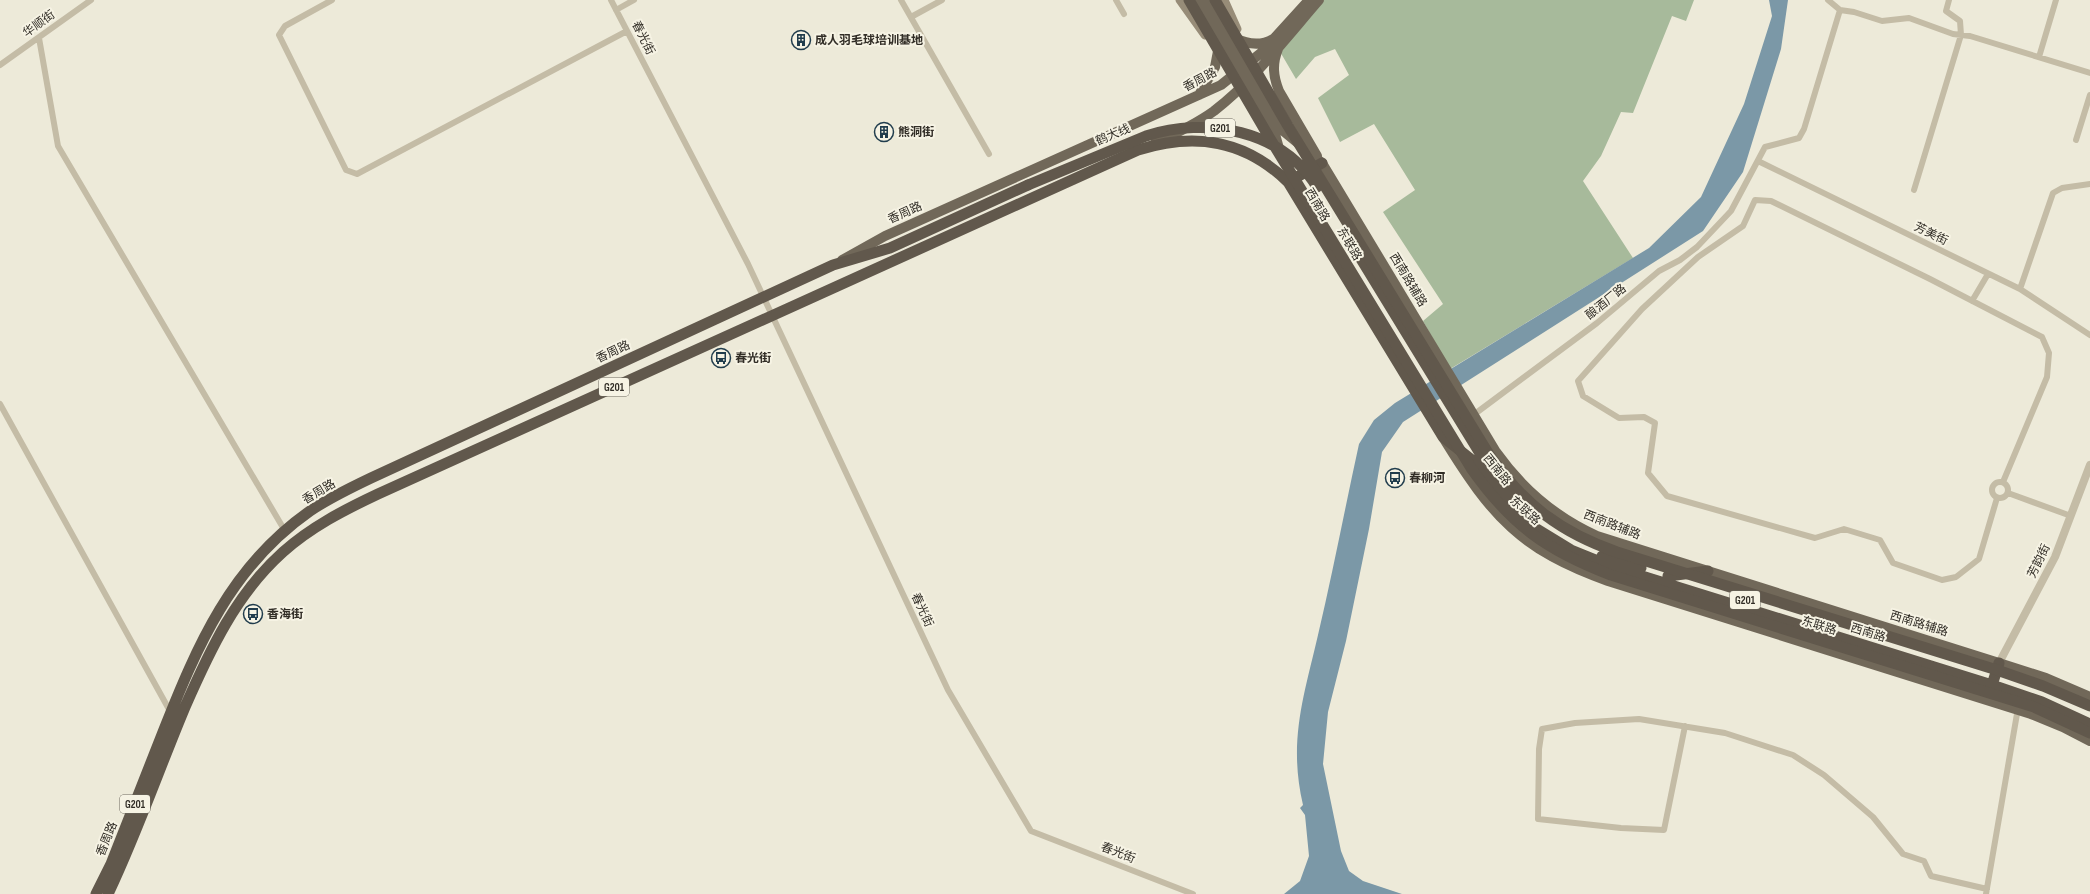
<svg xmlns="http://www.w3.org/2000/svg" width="2090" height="894" font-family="'Sofia Sans Condensed','Noto Sans SC',sans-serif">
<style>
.green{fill:#a7ba9b}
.water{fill:#7b98a7}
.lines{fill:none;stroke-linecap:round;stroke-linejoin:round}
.minor{stroke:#c4bca6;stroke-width:6}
.tertiary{stroke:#c4bca6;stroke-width:8}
.primary{stroke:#716859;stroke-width:10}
.trunk{stroke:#61584c;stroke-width:11}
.secondary-bridge{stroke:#978c78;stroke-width:9}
.trunk-bridge{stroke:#61584c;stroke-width:11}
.labels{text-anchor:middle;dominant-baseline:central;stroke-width:4;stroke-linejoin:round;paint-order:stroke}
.shield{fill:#f6f3e4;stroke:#6c685f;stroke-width:1}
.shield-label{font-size:11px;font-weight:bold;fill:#312d26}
.street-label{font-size:12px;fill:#312d26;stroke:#f6f3e4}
.poi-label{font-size:12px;font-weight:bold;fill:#312d26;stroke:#f6f3e4;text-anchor:start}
</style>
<rect width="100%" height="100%" fill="#edead9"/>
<path class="green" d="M 1324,0 L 1694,0 L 1686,21 L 1672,16 L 1633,113 L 1621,112 L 1601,156 L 1583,181 L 1633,258 L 1450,369 L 1423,321 L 1443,304 L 1383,212 L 1415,190 L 1374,124 L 1340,142 L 1318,98 L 1349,75 L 1335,49 L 1315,57 L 1296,79 L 1279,50 Z"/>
<path class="water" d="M 1769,0 L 1788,0 L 1781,49 L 1743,172 L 1703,231 L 1403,422 L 1382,452 L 1369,529 L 1346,641 L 1328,712 L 1323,764 L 1341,851 L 1349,871 L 1363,881 L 1402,894 L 1284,894 L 1300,881 L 1309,856 L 1305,815 L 1300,808 L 1303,805 C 1288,741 1304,696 1318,635 C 1333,571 1345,508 1359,444 L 1374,420 L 1395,403 L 1649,248 L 1701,197 L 1744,104 L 1772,16 Z"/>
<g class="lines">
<path class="minor" d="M 332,0 L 285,26 L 279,35 L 346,170 L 357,174 L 627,31
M 611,0 L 748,264 L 948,690 L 1031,831 L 1193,894
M 901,0 L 989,154
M 1116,0 L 1124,14
M 1828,0 L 1840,10 L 1854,12 L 1882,21 L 1909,18 L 1953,34 L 1970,36 L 2090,73
M 616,10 L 634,0
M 911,17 L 942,0
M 39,38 L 58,146 L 285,531
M 2039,57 L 2056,0
M 0,65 L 91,0
M 2076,140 L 2090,95
M 1758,161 L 2020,289 L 2090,335
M 1914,190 L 1961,35 L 1960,21 L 1946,11 L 1949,0
M 2020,289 L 2053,193 L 2062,188 L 2090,184
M 1972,301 L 1988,274
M 0,404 L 171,713
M 1472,416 L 1597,323 L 1659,271 L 1680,260 L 1697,247 L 1731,211 L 1765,147 L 1799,138 L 1804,129 L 1840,10
M1992 490a8 8 0 1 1 16 0a8 8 0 1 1-16 0Z
M 2008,493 L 2071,516
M 1997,498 L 1979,559 L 1956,577 L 1942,580 L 1893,563 L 1880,540 L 1844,529 L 1815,538 L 1667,496 L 1648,473 L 1655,423 L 1644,417 L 1619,418 L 1583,396 L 1578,381 L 1642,309 L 1698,257 L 1743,226 L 1755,200 L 1771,201 L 1930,279 L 2042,337 L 2049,353 L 2047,377 L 2003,482
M 1685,726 L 1664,830 L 1621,828 L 1538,819 L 1539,749 L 1542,729 L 1575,723 L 1639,719 L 1725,733 L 1793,755 L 1824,775 L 1873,817 L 1903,854 L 1924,861 L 1931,876 L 1987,889
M 1986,894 L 2018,708"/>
<path class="tertiary" d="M 1999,663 L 2055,557 L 2090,465"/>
<path class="primary" d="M 1197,0 L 1275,134 L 1280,152
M 1206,0 L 1282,130 L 1322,163 L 1496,452 C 1523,490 1555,517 1597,536 L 1999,663 L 2046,678 L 2090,697
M 1235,38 C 1247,44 1261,46 1273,39
M 1278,49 C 1272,64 1273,76 1279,91 L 1317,156
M 1199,95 L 1215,67 L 1219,46
M 1155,143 C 1175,134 1196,124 1214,111 C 1254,80 1286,38 1319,0
M 842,260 L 885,236 L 1221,85 L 1261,53 L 1309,0
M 1444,439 C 1492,517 1521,550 1608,581 L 2031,714 L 2063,727 L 2090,741"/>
<path class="trunk" d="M 1288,182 L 1322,163
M 1361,259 L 1484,460 L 1496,478 L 1525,510
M 1602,556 L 1641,568
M 1668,576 L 1708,571
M 1992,685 L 1999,663
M 96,894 L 111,864 C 128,820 146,776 163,732 C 197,646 231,566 310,511 C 329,498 350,488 371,478 L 833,265 L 890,248 L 1028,185
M 108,894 C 137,833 159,769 185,707 C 210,650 236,594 283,552 C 311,527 344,510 378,494 L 1138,150 C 1195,132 1245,140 1288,182 L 1443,437 L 1477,464 L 1504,499 L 1535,528 L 1571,550 L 1613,567 L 1992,685 L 2042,702 L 2090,724"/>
<path class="secondary-bridge" d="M 1180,0 L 1205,35
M 1224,0 L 1237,29"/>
<path class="trunk-bridge" d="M 1189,0 L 1269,137 L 1471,468 C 1511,525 1546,550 1611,575 L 2034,707 L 2090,733
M 1215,0 L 1288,126 L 1490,456 C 1524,505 1562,533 1617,552 L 1997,670 L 2043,686 L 2090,706
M 1028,185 L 1146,136 C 1206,116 1282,130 1317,187"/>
</g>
<defs>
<symbol id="building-ring" viewBox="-11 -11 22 22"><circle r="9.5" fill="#f6f3e4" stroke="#213d4d" stroke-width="1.5"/><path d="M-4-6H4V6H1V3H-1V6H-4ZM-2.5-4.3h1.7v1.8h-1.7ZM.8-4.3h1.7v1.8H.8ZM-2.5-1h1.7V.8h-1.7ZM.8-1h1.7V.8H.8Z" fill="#213d4d"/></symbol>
<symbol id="bus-ring" viewBox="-11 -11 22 22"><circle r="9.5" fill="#f6f3e4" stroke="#213d4d" stroke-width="1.5"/><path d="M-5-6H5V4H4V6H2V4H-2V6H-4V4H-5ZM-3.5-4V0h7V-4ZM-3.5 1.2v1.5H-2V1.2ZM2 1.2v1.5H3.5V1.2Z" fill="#213d4d"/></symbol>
</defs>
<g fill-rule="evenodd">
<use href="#building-ring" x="790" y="29" width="22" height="22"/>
<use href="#building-ring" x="873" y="121" width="22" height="22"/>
<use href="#bus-ring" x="710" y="347" width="22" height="22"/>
<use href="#bus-ring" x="1384" y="467" width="22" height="22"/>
<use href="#bus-ring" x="242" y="603" width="22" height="22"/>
</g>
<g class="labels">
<g class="shield">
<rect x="1205" y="119" width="30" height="18" rx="3"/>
<rect x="599" y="378" width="30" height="18" rx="3"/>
<rect x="1730" y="591" width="30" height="18" rx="3"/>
<rect x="120" y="795" width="30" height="18" rx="3"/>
</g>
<g class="shield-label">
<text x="1220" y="128">G201</text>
<text x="614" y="387">G201</text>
<text x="1745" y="600">G201</text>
<text x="135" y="804">G201</text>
</g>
<g class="street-label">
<text transform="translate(39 24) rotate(-36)">华顺街</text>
<text transform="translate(643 38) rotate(63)">春光街</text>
<text transform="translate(1200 80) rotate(-28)">香周路</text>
<text transform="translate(1113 135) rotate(-23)">鹤大线</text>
<text transform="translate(1317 205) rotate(59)">西南路</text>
<text transform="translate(905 213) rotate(-24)">香周路</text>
<text transform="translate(1931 234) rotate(26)">芳美街</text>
<text transform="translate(1349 244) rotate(59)">东联路</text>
<text transform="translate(1408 280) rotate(59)">西南路辅路</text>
<text transform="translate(1606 302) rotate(-39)">酿酒厂路</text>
<text transform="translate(613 352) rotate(-25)">香周路</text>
<text transform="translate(1497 470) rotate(51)">西南路</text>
<text transform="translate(319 492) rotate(-31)">香周路</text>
<text transform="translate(1525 511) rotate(42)">东联路</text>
<text transform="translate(1612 525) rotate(21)">西南路辅路</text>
<text transform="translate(2039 561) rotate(-64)">芳韵街</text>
<text transform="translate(922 610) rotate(65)">春光街</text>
<text transform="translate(1919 624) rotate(17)">西南路辅路</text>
<text transform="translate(1819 626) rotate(17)">东联路</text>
<text transform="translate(1868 633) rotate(17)">西南路</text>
<text transform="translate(107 839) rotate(-68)">香周路</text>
<text transform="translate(1118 853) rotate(21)">春光街</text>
</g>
<g class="poi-label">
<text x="815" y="40">成人羽毛球培训基地</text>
<text x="898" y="132">熊洞街</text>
<text x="735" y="358">春光街</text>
<text x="1409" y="478">春柳河</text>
<text x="267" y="614">香海街</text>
</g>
</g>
</svg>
